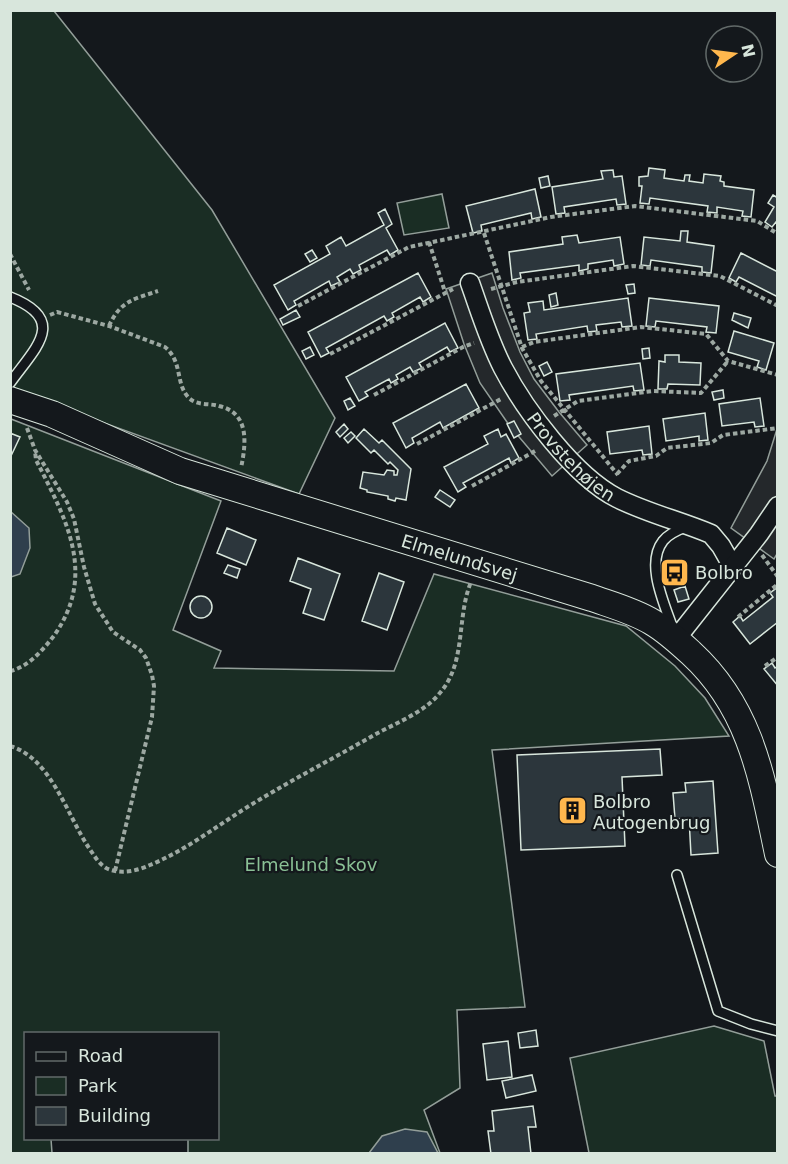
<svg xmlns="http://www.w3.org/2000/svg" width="788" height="1164" font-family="'DejaVu Sans',sans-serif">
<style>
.green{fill:#1a2d24;stroke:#939e99;stroke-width:1.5}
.parking{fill:#24282b;stroke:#939e99;stroke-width:1.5}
.water{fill:#2f3f4d;stroke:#939e99;stroke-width:1.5}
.building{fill:#2c363c;stroke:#d8e6dc;stroke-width:1.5}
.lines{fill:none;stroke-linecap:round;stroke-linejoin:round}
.lane-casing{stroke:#d8e6dc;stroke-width:12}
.street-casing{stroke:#d8e6dc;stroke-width:21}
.secondary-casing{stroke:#d8e6dc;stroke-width:28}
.path{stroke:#9da8a2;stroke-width:4;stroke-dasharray:4.5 3;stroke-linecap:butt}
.lane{stroke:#14181c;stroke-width:9}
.street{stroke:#14181c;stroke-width:18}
.secondary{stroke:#14181c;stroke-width:26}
.labels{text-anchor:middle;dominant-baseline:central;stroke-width:4.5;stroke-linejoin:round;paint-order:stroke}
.street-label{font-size:18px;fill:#d8e6dc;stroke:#14181c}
.poi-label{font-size:18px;fill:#d8e6dc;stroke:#14181c;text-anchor:start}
.park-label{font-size:18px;fill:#8ac095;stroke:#14181c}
</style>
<rect width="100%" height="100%" fill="#14181c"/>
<path class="green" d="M 10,11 L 54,11 L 212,210 L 335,418 L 299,494 L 11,389 Z
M 442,194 L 449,228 L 404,235 L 397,203 Z
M 11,419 L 221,501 L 173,630 L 221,651 L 214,668 L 394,671 L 434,574 L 626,626 L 675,666 L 705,698 L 729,736 L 492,750 L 525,1007 L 457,1010 L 460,1088 L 424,1110 L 440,1153 L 188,1153 L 188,1139 L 218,1138 L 218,1034 L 26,1034 L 26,1138 L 51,1139 L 52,1153 L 11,1154 Z
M 714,1026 L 764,1041 L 775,1096 L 777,1096 L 777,1153 L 589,1153 L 570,1058 Z"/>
<path class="parking" d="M 492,273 L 503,308 L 520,352 L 534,379 L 559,412 L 587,445 L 552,476 L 509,425 L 480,383 L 464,344 L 446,289 Z
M 777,429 L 777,554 L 774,559 L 731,528 L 767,461 Z"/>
<path class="water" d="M 10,511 L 29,528 L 30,548 L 20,574 L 11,577 Z
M 405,1129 L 427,1132 L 438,1153 L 369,1153 L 382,1136 Z"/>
<path class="building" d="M 649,168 L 665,170 L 664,178 L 684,181 L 685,175 L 690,175 L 689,181 L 703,183 L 704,174 L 721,176 L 720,181 L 724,182 L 724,186 L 754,190 L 751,217 L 742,216 L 743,211 L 717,207 L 717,213 L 707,212 L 708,206 L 650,198 L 649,204 L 640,203 L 642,186 L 639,186 L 639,177 L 648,176 Z
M 613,170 L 614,177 L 622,176 L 626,204 L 617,205 L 616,199 L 564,207 L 565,213 L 556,214 L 552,187 L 603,179 L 601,171 Z
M 548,176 L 550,186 L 541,188 L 539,178 Z
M 535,189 L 541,217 L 532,219 L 531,213 L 481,225 L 482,231 L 473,233 L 466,206 Z
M 773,195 L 778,198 L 778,223 L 776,222 L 772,227 L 765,222 L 774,207 L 768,203 Z
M 385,209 L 392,224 L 386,228 L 398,250 L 390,255 L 387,250 L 359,265 L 361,270 L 353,274 L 350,269 L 337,277 L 340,282 L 331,286 L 329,281 L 294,301 L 296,305 L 288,310 L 274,285 L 330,254 L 326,246 L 341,237 L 346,246 L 384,225 L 378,213 Z
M 681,231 L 688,231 L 687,242 L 714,246 L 711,273 L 702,272 L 702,267 L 651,260 L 650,266 L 641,265 L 644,237 L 680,241 Z
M 577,235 L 579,243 L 620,237 L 624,264 L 614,266 L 613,260 L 588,264 L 588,269 L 579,271 L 579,265 L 520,273 L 521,278 L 512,280 L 509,252 L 563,244 L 562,237 Z
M 312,250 L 317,258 L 310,262 L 305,254 Z
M 741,253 L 778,272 L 778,297 L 739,277 L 736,282 L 729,278 Z
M 418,273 L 431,297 L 423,302 L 420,297 L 392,313 L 394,317 L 387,321 L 384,316 L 326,348 L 329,353 L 321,357 L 308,332 Z
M 634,284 L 635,293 L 628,294 L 626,285 Z
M 556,293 L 558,305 L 551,307 L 549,295 Z
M 628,298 L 632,326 L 622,327 L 621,322 L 596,325 L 597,331 L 588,332 L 587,326 L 536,334 L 537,339 L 528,340 L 524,313 L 530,312 L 528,303 L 543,301 L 544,310 Z
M 649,298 L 719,306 L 716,333 L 706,332 L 707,327 L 656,321 L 655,327 L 646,326 Z
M 296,310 L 300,317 L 283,325 L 280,319 Z
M 734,313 L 751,318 L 748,328 L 732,320 Z
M 445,323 L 458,348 L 450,352 L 447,347 L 419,363 L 422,368 L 413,372 L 410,367 L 396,375 L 398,379 L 391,383 L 389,379 L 365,392 L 368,396 L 359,401 L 346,377 Z
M 734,331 L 774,343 L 766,370 L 757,367 L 759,361 L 728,352 Z
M 310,347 L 314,355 L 306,359 L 302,351 Z
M 649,348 L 650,358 L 643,359 L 642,349 Z
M 665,355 L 679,355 L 679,362 L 701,363 L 700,385 L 668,384 L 667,389 L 658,389 L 659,361 L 665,362 Z
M 547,362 L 552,372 L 544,376 L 539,366 Z
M 640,363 L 644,390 L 634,391 L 633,386 L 569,395 L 570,400 L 560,401 L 556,374 Z
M 466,384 L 479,408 L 443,428 L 440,422 L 412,438 L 414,443 L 406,448 L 393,423 Z
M 723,390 L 724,398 L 714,400 L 712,392 Z
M 350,398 L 355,406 L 348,410 L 344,401 Z
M 760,398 L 764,426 L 755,427 L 754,422 L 722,426 L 719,404 Z
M 705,413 L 708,440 L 699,441 L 699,436 L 666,441 L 663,419 Z
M 514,421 L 521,434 L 514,438 L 507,424 Z
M 344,424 L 348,429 L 340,437 L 336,432 Z
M 649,426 L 652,454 L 643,455 L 642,450 L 610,454 L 607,432 Z
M 364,429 L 379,443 L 382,440 L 411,469 L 406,500 L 396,498 L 395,501 L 388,499 L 388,496 L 367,492 L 367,490 L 360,488 L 363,472 L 384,475 L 387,470 L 394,471 L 394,475 L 397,475 L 398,470 L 390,462 L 388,464 L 374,450 L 371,453 L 356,438 Z
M 498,429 L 501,437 L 506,434 L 519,458 L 511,463 L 509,458 L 463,483 L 466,487 L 458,492 L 444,467 L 488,444 L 484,436 Z
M 351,432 L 355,436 L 348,443 L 344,438 Z
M 10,433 L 20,437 L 10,458 Z
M 440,490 L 455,500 L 450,507 L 435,497 Z
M 227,528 L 256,540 L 246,565 L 217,553 Z
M 298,558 L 340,574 L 324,620 L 303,613 L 311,589 L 290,581 Z
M 228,565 L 240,569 L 237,578 L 224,573 Z
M 379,573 L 404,582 L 387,630 L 362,621 Z
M 685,586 L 689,599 L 678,602 L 674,590 Z
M 778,587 L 778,622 L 750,644 L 733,622 L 740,616 L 743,621 L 773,597 L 770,593 Z
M190 607a11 11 0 1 1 22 0a11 11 0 1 1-22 0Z
M 772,663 L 775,668 L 778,666 L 778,686 L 764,669 Z
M 660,749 L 662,775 L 622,777 L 625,846 L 521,850 L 517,755 Z
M 713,781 L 718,853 L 691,855 L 689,818 L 675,819 L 673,793 L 686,792 L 685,783 Z
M 536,1030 L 538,1046 L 520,1048 L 518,1033 Z
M 508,1041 L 512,1077 L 487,1080 L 483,1044 Z
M 532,1075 L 536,1091 L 506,1098 L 502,1081 Z
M 533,1106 L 536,1127 L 528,1127 L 531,1154 L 491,1154 L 488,1131 L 494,1131 L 492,1111 Z"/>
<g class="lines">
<defs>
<path id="lane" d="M 10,297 C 69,320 35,348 10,383
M 673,629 C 665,605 645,564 663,541 C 668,534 680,529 688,526
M 677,875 L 718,1011 L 751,1024 L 778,1031"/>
<g id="street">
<path id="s1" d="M 470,283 C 480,311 489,341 503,368 C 525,410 574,476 617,498 C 647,513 680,521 711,534 L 721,546 L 733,567"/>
<path d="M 676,639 L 759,534 L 778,506"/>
</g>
<g id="secondary">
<path id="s2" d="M 10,400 L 52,414 L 180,471 L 592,598 C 612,605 634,611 652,622 C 666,630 679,642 691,653 C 751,708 762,778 778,854"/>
</g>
</defs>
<use href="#lane" class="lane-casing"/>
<use href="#street" class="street-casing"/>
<use href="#secondary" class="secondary-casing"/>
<path class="path" d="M 484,233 L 522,348 L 541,381 L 618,475
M 429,242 L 445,292
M 10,254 L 29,290
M 491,289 L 517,282 L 633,266 L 720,276 L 778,306
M 298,306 L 409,247 L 551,217 L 635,206 L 757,221 L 778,234
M 50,315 L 57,312 L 109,326 L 165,347 C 183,362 175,382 188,397 C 196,406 209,403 219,406 C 250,413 246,444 241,468
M 109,326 C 120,301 134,299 158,291
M 522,347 L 534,342 L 641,327 L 706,334 L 728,361 L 778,375
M 330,354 L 453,289
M 374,395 L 463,347 L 474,343
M 554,416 L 578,401 L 653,391 L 701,393 L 728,361
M 27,428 L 35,450 L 67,502 L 74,519 L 84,567 L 95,604 L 113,632 L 140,650 L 146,658 L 152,675 L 154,686 L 152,717 L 115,871
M 417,444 L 501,399
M 617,474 L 629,461 L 656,456 L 667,448 L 711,443 L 723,435 L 778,428
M 472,486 L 537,450
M 762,555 L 778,577
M 738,617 L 778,584
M 765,666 L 778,657
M 10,671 C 28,667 42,651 53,637 C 98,575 66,519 36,460 L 35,451
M 10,746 C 51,758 67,815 89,848 C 94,855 98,863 106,868 C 120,875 137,871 150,865 C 189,849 223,821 259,800 C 297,777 336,757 374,735 C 396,723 423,713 439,694 C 467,663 456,618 471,582"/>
<use href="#lane" class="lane"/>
<use href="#street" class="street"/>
<use href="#secondary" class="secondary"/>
</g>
<defs>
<symbol id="bus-square" viewBox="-11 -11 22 22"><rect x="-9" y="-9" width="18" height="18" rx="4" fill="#ffb74d" stroke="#14181c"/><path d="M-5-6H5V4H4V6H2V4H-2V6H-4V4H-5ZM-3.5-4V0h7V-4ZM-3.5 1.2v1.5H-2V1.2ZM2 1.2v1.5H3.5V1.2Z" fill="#111"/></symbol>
<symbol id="building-square" viewBox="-11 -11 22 22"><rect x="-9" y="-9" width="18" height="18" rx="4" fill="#ffb74d" stroke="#14181c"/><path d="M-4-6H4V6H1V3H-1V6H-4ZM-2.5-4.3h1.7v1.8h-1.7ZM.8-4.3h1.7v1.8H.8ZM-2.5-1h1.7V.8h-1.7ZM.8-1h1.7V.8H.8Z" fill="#111"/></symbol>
</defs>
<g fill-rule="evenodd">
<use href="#bus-square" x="658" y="556" width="33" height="33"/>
<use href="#building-square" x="556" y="794" width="33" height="33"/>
</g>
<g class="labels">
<g class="street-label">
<text stroke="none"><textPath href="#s1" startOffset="204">Provstehøjen</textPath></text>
<text stroke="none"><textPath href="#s2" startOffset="477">Elmelundsvej</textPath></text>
</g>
<g class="poi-label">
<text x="695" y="572">Bolbro</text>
<text x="593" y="801">Bolbro<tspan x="593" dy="21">Autogenbrug</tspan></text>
</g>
<g class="park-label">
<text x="311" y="864">Elmelund Skov</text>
</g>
</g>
<rect width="788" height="1164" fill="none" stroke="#d8e6dc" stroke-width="24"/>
<rect x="24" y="1032" width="195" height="108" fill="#14181c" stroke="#626a69" stroke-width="1.5"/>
<rect x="36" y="1052" width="30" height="9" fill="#14181c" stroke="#626a69" stroke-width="1.5"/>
<text x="78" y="1062" font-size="18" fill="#d8e6dc">Road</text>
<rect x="36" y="1077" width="30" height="18" fill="#1a2d24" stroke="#626a69" stroke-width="1.5"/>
<text x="78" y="1092" font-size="18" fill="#d8e6dc">Park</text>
<rect x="36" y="1107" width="30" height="18" fill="#2c363c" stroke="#626a69" stroke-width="1.5"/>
<text x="78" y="1122" font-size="18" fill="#d8e6dc">Building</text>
<g transform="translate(734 54) rotate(77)"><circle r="28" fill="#14181c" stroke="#626a69" stroke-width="1.5"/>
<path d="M0-4.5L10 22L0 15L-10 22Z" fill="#ffb74d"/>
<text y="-9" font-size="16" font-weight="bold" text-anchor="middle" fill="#d8e6dc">N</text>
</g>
</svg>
